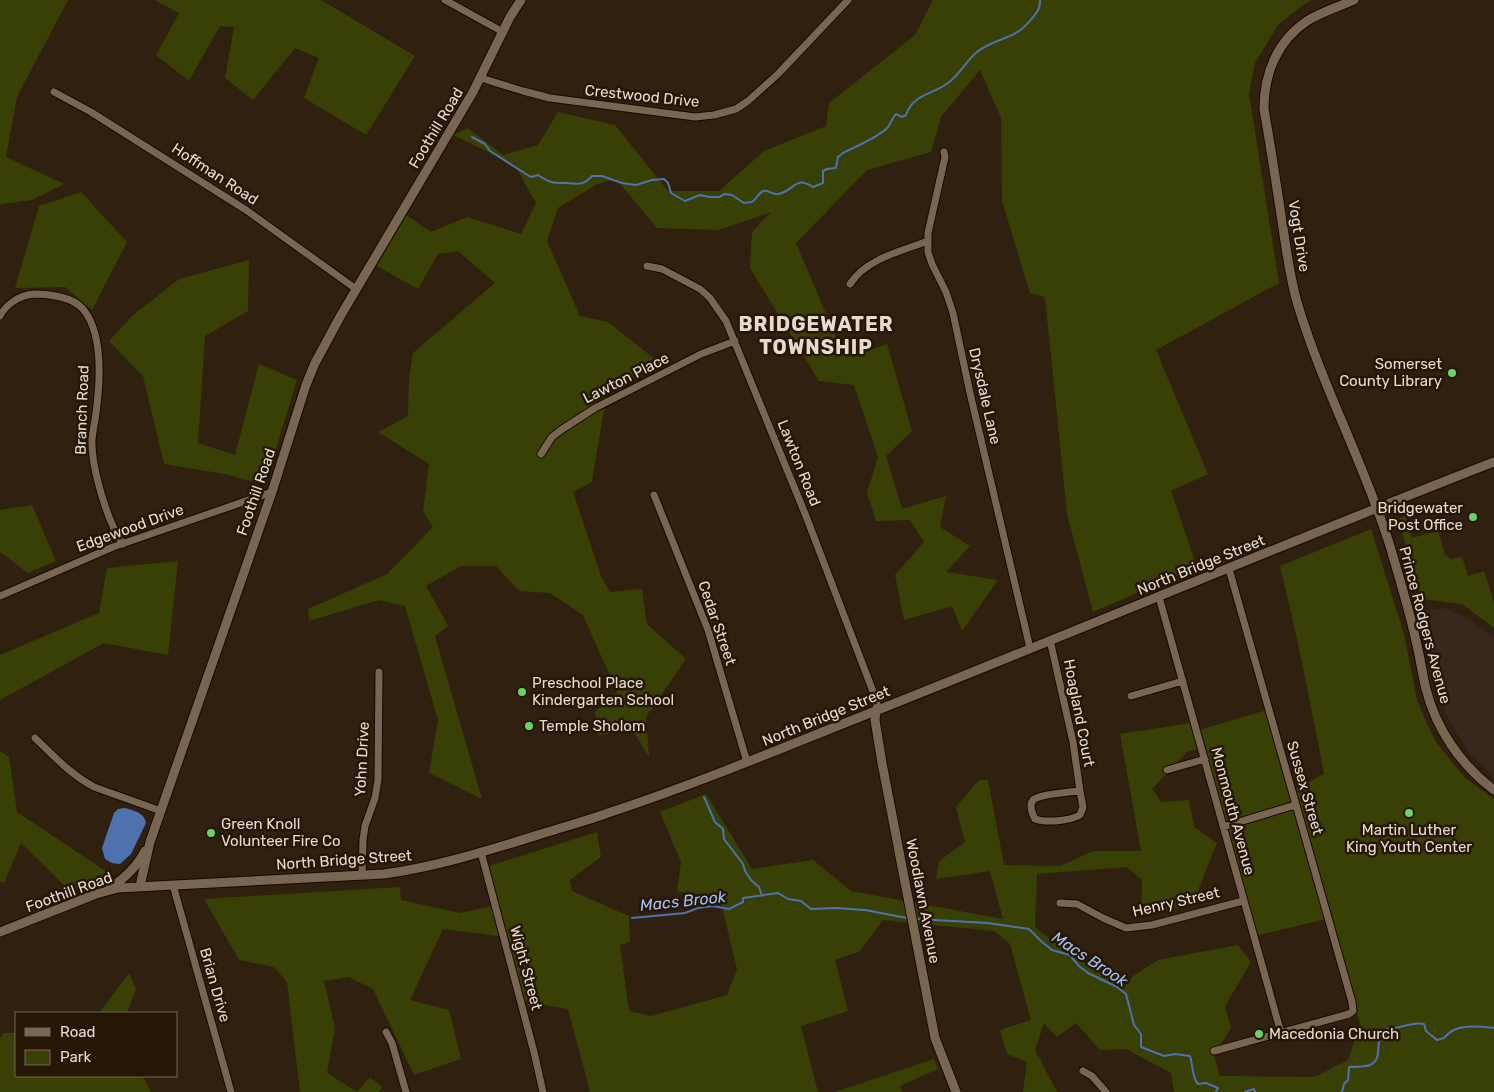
<svg xmlns="http://www.w3.org/2000/svg" width="1494" height="1092" font-family="Rubik,sans-serif">
<style>
.commercial{fill:#37271c}
.green{fill:#394005;fill-rule:evenodd}
.water{fill:#4f71b0}
.lines{fill:none;stroke-linecap:round;stroke-linejoin:round}
.stream{stroke:#4f71b0;stroke-width:2}
.minor-casing{stroke:#180900;stroke-width:9}
.tertiary-casing{stroke:#180900;stroke-width:11}
.minor{stroke:#796652;stroke-width:7}
.tertiary{stroke:#796652;stroke-width:9}
.poi-dot{fill:#6ad364;stroke:#261606;stroke-width:2}
.labels{text-anchor:middle;dominant-baseline:central;stroke-width:5;stroke-linejoin:round;paint-order:stroke}
.street-label{font-size:15px;fill:#e6dbd0;stroke:#261606}
.poi-label{font-size:15px;fill:#e6dbd0;stroke:#261606;text-anchor:start}
.water-label{font-size:16px;font-style:italic;fill:#a3c0f5;stroke:#261606}
.district-label{font-size:20px;font-weight:bold;letter-spacing:1px;fill:#e6dbd0;stroke:#261606}
</style>
<rect width="100%" height="100%" fill="#30200f"/>
<path class="commercial" d="M 1446,608 L 1469,619 L 1494,638 L 1494,777 L 1470,754 L 1457,734 L 1438,697 L 1420,611 Z"/>
<path class="green" d="M 0,0 L 68,0 L 17,97 L 6,157 L 64,184 L 32,200 L 1,204 L 0,206 Z
M 155,0 L 321,0 L 415,56 L 366,135 L 304,98 L 319,58 L 295,48 L 253,100 L 225,78 L 234,27 L 220,26 L 189,81 L 156,55 L 179,13 Z
M 933,0 L 1312,0 L 1304,4 L 1278,25 L 1255,63 L 1249,94 L 1279,283 L 1156,350 L 1208,474 L 1171,491 L 1197,567 L 1093,612 L 1067,514 L 1045,297 L 1030,293 L 1002,201 L 1001,118 L 980,70 L 941,117 L 931,152 L 867,170 L 796,243 L 839,344 L 857,355 L 887,344 L 912,431 L 886,456 L 902,509 L 946,496 L 940,527 L 970,546 L 946,572 L 998,580 L 962,631 L 952,606 L 904,620 L 895,575 L 924,542 L 910,520 L 876,521 L 867,493 L 878,457 L 854,385 L 819,381 L 750,268 L 752,232 L 771,212 L 719,230 L 657,228 L 616,179 L 597,184 L 558,208 L 547,241 L 580,316 L 608,322 L 661,364 L 607,391 L 592,482 L 573,492 L 601,576 L 610,592 L 642,589 L 647,624 L 686,659 L 646,717 L 649,757 L 633,731 L 598,735 L 595,712 L 617,692 L 583,615 L 550,593 L 519,591 L 496,566 L 461,566 L 426,586 L 448,626 L 435,636 L 482,799 L 429,773 L 438,720 L 405,606 L 379,600 L 309,621 L 308,609 L 387,574 L 433,527 L 423,511 L 429,464 L 378,432 L 408,416 L 409,378 L 413,353 L 495,283 L 458,251 L 438,254 L 418,289 L 377,266 L 406,215 L 431,232 L 467,217 L 521,234 L 536,203 L 515,165 L 453,135 L 468,128 L 503,155 L 538,145 L 558,112 L 615,125 L 668,191 L 719,191 L 764,151 L 826,126 L 829,103 L 915,35 Z
M 81,192 L 127,242 L 92,310 L 65,287 L 15,288 L 39,206 Z
M 249,260 L 248,311 L 205,336 L 198,443 L 235,455 L 259,364 L 297,380 L 265,485 L 225,474 L 164,464 L 143,376 L 109,341 L 132,316 L 179,279 Z
M 32,505 L 56,561 L 28,573 L 0,552 L 0,510 Z
M 1405,516 L 1412,538 L 1438,531 L 1445,555 L 1451,559 L 1462,557 L 1468,576 L 1484,571 L 1494,602 L 1494,628 L 1462,604 L 1422,599 L 1398,519 Z
M 1371,529 L 1404,634 L 1417,700 L 1428,726 L 1436,742 L 1464,777 L 1494,799 L 1494,1092 L 1174,1092 L 1171,1073 L 1126,1049 L 1100,1050 L 1076,1023 L 1057,1037 L 1044,1023 L 1035,1050 L 1057,1092 L 1023,1092 L 1027,1062 L 1007,1054 L 1000,1030 L 1031,1020 L 1010,944 L 994,931 L 883,920 L 860,951 L 835,960 L 848,1011 L 801,1026 L 818,1092 L 588,1092 L 590,1091 L 568,1009 L 521,1001 L 506,937 L 443,929 L 410,1000 L 449,1010 L 461,1059 L 414,1075 L 373,989 L 349,977 L 324,981 L 335,1028 L 327,1073 L 357,1092 L 370,1077 L 382,1087 L 379,1092 L 300,1092 L 287,982 L 274,967 L 239,960 L 204,899 L 400,887 L 401,900 L 460,913 L 498,905 L 486,867 L 597,832 L 601,857 L 570,880 L 572,891 L 629,916 L 630,942 L 620,945 L 629,1011 L 651,1016 L 727,995 L 737,969 L 721,903 L 677,891 L 681,862 L 660,812 L 706,794 L 752,869 L 813,860 L 851,891 L 1003,919 L 990,871 L 936,879 L 939,861 L 965,842 L 956,807 L 979,780 L 988,780 L 1004,865 L 1060,866 L 1093,851 L 1141,851 L 1120,734 L 1196,722 L 1199,730 L 1270,709 L 1293,790 L 1324,774 C 1311,704 1297,635 1280,566 ZM 1203,747 L 1255,936 L 1330,918 L 1360,1024 L 1348,1060 L 1315,1077 L 1220,1076 L 1214,1055 L 1231,1028 L 1225,1006 L 1251,962 L 1238,945 L 1158,960 L 1133,976 L 1125,986 L 1065,951 L 1035,927 L 1037,874 L 1127,867 L 1142,880 L 1141,916 L 1192,905 L 1217,843 L 1194,827 L 1189,800 L 1161,802 L 1152,789 L 1187,752 Z
M 178,561 L 168,655 L 104,643 L 0,700 L 0,655 L 99,613 L 107,568 Z
M 0,751 L 9,757 L 17,812 L 110,874 L 71,892 L 21,843 L 4,883 L 0,881 Z
M 129,973 L 136,989 L 127,1013 L 99,1013 Z
M 4,1033 L 16,1033 L 16,1076 L 143,1076 L 151,1092 L 0,1092 L 0,1039 Z
M 934,1059 L 938,1069 L 900,1086 L 902,1092 L 835,1092 Z"/>
<path class="water" d="M 125,808 C 134,811 144,812 146,823 L 131,854 L 120,864 L 112,863 L 105,859 L 102,848 L 114,813 L 118,809 Z"/>
<g class="lines">
<path class="stream" d="M 472,137 L 485,144 L 490,151 L 526,174 L 531,177 L 538,175 C 550,183 552,183 565,183 C 577,183 582,187 592,176 L 602,176 L 622,183 L 636,185 L 652,180 L 664,179 L 668,183 L 671,193 L 685,201 L 700,195 L 709,197 L 719,197 L 725,194 L 732,195 L 744,203 L 752,202 C 756,199 759,193 763,191 C 769,189 772,195 778,194 C 795,191 794,175 813,187 L 823,183 L 823,171 L 827,169 L 836,168 L 838,157 L 843,153 C 856,146 878,138 888,127 C 891,123 892,118 896,114 L 902,117 L 906,115 C 913,94 932,95 948,83 C 960,74 966,61 977,52 C 990,41 1006,40 1019,31 C 1024,28 1037,14 1039,8 C 1040,5 1040,3 1040,0
M 704,797 L 715,822 L 723,829 L 724,839 L 743,864 L 745,871 L 751,880 L 759,887 L 762,896
M 632,918 L 685,913 L 698,908 L 713,906 L 729,909 L 743,902 L 743,898 L 778,893 L 788,899 L 801,901 L 811,909 L 836,908 L 865,910 L 907,918
M 917,919 L 988,923 L 1029,929 L 1042,942 L 1052,950 L 1070,955 L 1079,966 L 1088,973 L 1117,987 L 1126,994 L 1134,1025 L 1141,1034 L 1141,1047 L 1164,1056 L 1175,1054 L 1190,1056 C 1193,1065 1192,1078 1198,1084 L 1206,1083 L 1218,1088 L 1216,1092
M 1245,1092 L 1254,1089 L 1255,1092
M 1342,1092 L 1344,1084 L 1348,1080 L 1349,1067 C 1355,1067 1365,1067 1370,1065 C 1382,1059 1376,1048 1380,1039 C 1381,1035 1384,1032 1387,1029 C 1401,1029 1411,1021 1424,1024 L 1426,1031 L 1437,1040 L 1444,1038 C 1455,1023 1477,1026 1494,1028"/>
<defs>
<path id="minor" d="M 445,0 L 503,32
M 481,78 L 523,91 L 550,98 L 695,117 L 714,115 L 736,109 L 748,101 L 778,74 L 848,0
M 54,92 L 91,112 L 246,210 L 356,289
M 944,152 L 945,157 L 928,233 L 928,252 L 932,264 L 946,292 L 953,313 L 970,393 L 1030,648
M 647,266 L 662,269 L 700,289 L 710,298 L 726,321 L 806,516 L 877,702 L 876,711
M 850,284 C 866,259 901,251 928,241
M 0,316 C 6,304 20,295 34,294 C 49,294 73,297 83,309 C 104,334 100,383 96,413 C 95,421 93,430 92,439 C 91,466 107,522 123,544
M 541,454 L 552,437 L 561,430 L 595,408 L 701,354 L 735,341
M 654,495 L 708,630 L 747,762
M 0,596 L 113,547 L 272,492
M 1159,597 L 1281,1033
M 1050,640 L 1073,742 L 1080,791
M 1131,696 L 1183,681
M 35,738 C 55,757 70,774 94,787 L 161,811
M 1167,770 L 1205,759
M 1080,791 L 1083,807 L 1080,815 C 1069,821 1046,823 1035,819 C 1032,814 1029,805 1033,800 C 1039,794 1071,792 1080,791 Z
M 1223,827 L 1295,805
M 481,852 L 534,1052 L 543,1092
M 362,875 L 363,840 L 365,826 L 375,798 L 378,780 L 379,672
M 173,885 L 231,1092
M 1060,903 L 1077,904 L 1103,918 L 1126,928 L 1152,925 L 1243,901
M 386,1032 L 392,1043 L 406,1092
M 1214,1051 L 1349,1014 L 1353,1011 L 1352,1002 L 1229,569
M 1083,1071 L 1092,1076 L 1106,1092"/>
<path id="tertiary" d="M 1354,0 C 1338,7 1321,12 1307,21 C 1277,41 1264,74 1264,109 C 1271,149 1277,188 1283,228 C 1287,253 1290,278 1297,302 C 1322,386 1364,463 1390,546 C 1399,577 1409,609 1416,641 C 1420,656 1422,673 1426,689 C 1436,729 1461,765 1494,790
M 876,711 L 875,720 L 882,763 L 935,1038 L 956,1092
M 140,886 L 150,842 L 272,492 L 306,385 L 315,363 L 341,315 L 473,92 L 510,17 L 521,0
M 110,888 C 125,878 137,867 145,851
M 0,932 L 96,894 L 118,888 L 384,874 C 441,866 496,848 551,831 C 570,825 589,820 608,813 C 681,789 753,760 825,731 C 1049,643 1270,549 1494,462"/>
</defs>
<use href="#minor" class="minor-casing"/>
<use href="#tertiary" class="tertiary-casing"/>
<use href="#minor" class="minor"/>
<use href="#tertiary" class="tertiary"/>
</g>
<g class="poi-dot">
<circle cx="1452" cy="373" r="5"/>
<circle cx="1473" cy="517" r="5"/>
<circle cx="522" cy="692" r="5"/>
<circle cx="529" cy="726" r="5"/>
<circle cx="1409" cy="813" r="5"/>
<circle cx="211" cy="833" r="5"/>
<circle cx="1259" cy="1034" r="5"/>
</g>
<g class="labels">
<g class="street-label">
<text transform="translate(642 96) rotate(6)">Crestwood Drive</text>
<text transform="translate(436 128) rotate(-59)">Foothill Road</text>
<text transform="translate(215 174) rotate(33)">Hoffman Road</text>
<text transform="translate(1299 236) rotate(81)">Vogt Drive</text>
<text transform="translate(626 378) rotate(-27)">Lawton Place</text>
<text transform="translate(985 396) rotate(77)">Drysdale Lane</text>
<text transform="translate(82 410) rotate(-88)">Branch Road</text>
<text transform="translate(799 463) rotate(68)">Lawton Road</text>
<text transform="translate(256 492) rotate(-71)">Foothill Road</text>
<text transform="translate(130 528) rotate(-20)">Edgewood Drive</text>
<text transform="translate(1201 565) rotate(-22)">North Bridge Street</text>
<text transform="translate(717 623) rotate(71)">Cedar Street</text>
<text transform="translate(1425 625) rotate(75)">Prince Rodgers Avenue</text>
<text transform="translate(1079 713) rotate(79)">Hoagland Court</text>
<text transform="translate(826 716) rotate(-22)">North Bridge Street</text>
<text transform="translate(362 759) rotate(-87)">Yohn Drive</text>
<text transform="translate(1305 788) rotate(74)">Sussex Street</text>
<text transform="translate(1233 811) rotate(75)">Monmouth Avenue</text>
<text transform="translate(344 860) rotate(-4)">North Bridge Street</text>
<text transform="translate(69 892) rotate(-20)">Foothill Road</text>
<text transform="translate(923 901) rotate(79)">Woodlawn Avenue</text>
<text transform="translate(1176 902) rotate(-13)">Henry Street</text>
<text transform="translate(526 968) rotate(75)">Wight Street</text>
<text transform="translate(215 985) rotate(74)">Brian Drive</text>
</g>
<g class="poi-label">
<text x="1442" y="364" text-anchor="end">Somerset<tspan x="1442" dy="17">County Library</tspan></text>
<text x="1463" y="508" text-anchor="end">Bridgewater<tspan x="1463" dy="17">Post Office</tspan></text>
<text x="532" y="683">Preschool Place<tspan x="532" dy="17">Kindergarten School</tspan></text>
<text x="539" y="726">Temple Sholom</text>
<text x="221" y="824">Green Knoll<tspan x="221" dy="17">Volunteer Fire Co</tspan></text>
<text x="1409" y="830" text-anchor="middle">Martin Luther<tspan x="1409" dy="17">King Youth Center</tspan></text>
<text x="1269" y="1034">Macedonia Church</text>
</g>
<g class="water-label">
<text transform="translate(683 901) rotate(-6)">Macs Brook</text>
<text transform="translate(1090 959) rotate(33)">Macs Brook</text>
</g>
<g class="district-label">
<text x="816" y="324">BRIDGEWATER<tspan x="816" dy="23">TOWNSHIP</tspan></text>
</g>
</g>
<rect x="15" y="1012" width="162" height="65" fill="#261606" stroke="#736557"/>
<rect x="25" y="1028" width="25" height="8" fill="#796652" stroke="#736557"/>
<text x="60" y="1037" font-size="15" fill="#e6dbd0">Road</text>
<rect x="25" y="1050" width="25" height="15" fill="#394005" stroke="#736557"/>
<text x="60" y="1062" font-size="15" fill="#e6dbd0">Park</text>
</svg>
